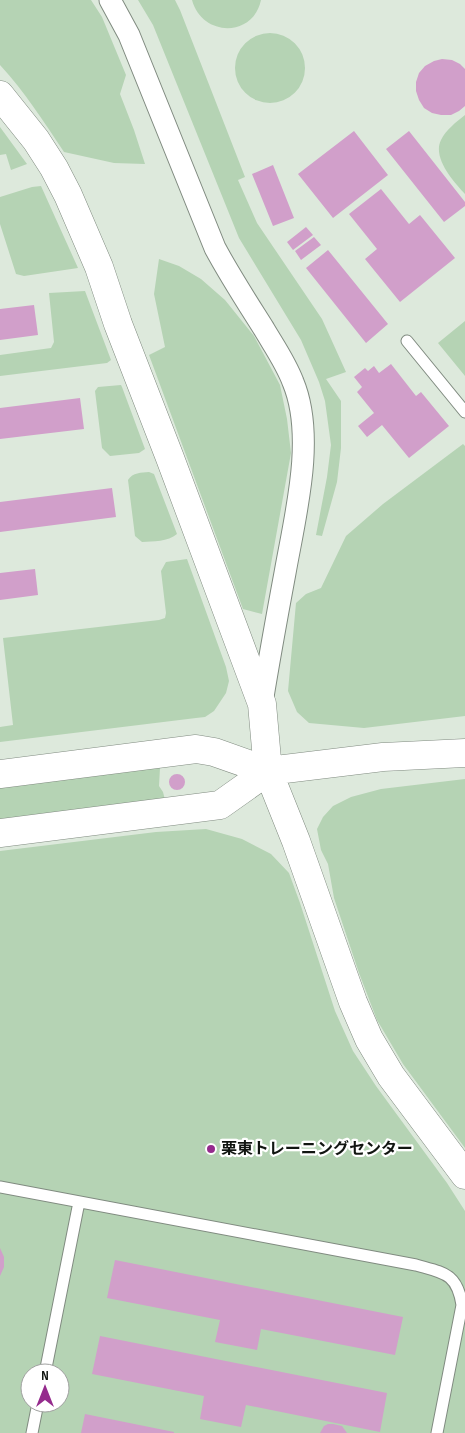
<svg xmlns="http://www.w3.org/2000/svg" width="465" height="1433" font-family="'Sofia Sans Condensed','Noto Sans JP',sans-serif">
<style>
.green{fill:#b5d3b4;fill-rule:evenodd}
.building{fill:#d19fca}
.lines{fill:none;stroke-linecap:round;stroke-linejoin:round}
.lane-casing{stroke:#808b80;stroke-width:13}
.street-casing{stroke:#808b80;stroke-width:23}
.secondary-casing{stroke:#808b80;stroke-width:29}
.lane{stroke:#fff;stroke-width:11}
.street{stroke:#fff;stroke-width:21}
.secondary{stroke:#fff;stroke-width:28}
.poi-dot{fill:#952b8d;stroke:#fff;stroke-width:2}
.labels{text-anchor:middle;dominant-baseline:central;stroke-width:4.5;stroke-linejoin:round;paint-order:stroke}
.poi-label{font-size:16px;font-weight:bold;fill:#111511;stroke:#fff;text-anchor:start}
</style>
<rect width="100%" height="100%" fill="#dde9dc"/>
<path class="green" d="M 0,0 L 91,0 L 102,17 L 126,75 L 120,94 L 134,130 L 145,164 L 114,163 L 64,152 C 44,122 25,92 0,65 Z
M 138,0 L 175,0 L 180,10 L 245,177 L 238,180 L 257,223 L 322,319 L 346,372 L 326,379 L 341,401 L 341,448 L 337,482 L 322,536 L 316,535 L 327,477 L 331,445 L 325,401 L 319,382 L 301,340 L 239,238 L 153,25 Z
M 192,0 L 261,0 C 253,38 202,37 192,0 Z
M235 68a35 35 0 1 1 70 0a35 35 0 1 1-70 0Z
M 465,115 L 465,194 C 454,182 432,158 441,140 C 446,130 456,122 465,115 Z
M 0,127 L 27,164 L 11,170 L 6,154 L 0,155 Z
M 41,186 L 78,268 L 24,276 L 16,274 L 0,224 L 0,197 L 32,187 Z
M 159,259 L 179,266 L 201,279 L 225,300 L 254,336 L 280,385 L 287,419 L 291,453 L 262,614 L 243,609 L 149,355 L 165,347 L 154,294 Z
M 85,291 L 111,360 L 107,363 L 0,376 L 0,355 L 51,348 L 54,342 L 49,293 Z
M 465,321 L 465,376 L 438,343 Z
M 121,385 L 122,387 L 145,449 L 139,453 L 110,456 L 102,448 L 95,391 L 98,387 Z
M 463,444 L 465,446 L 465,716 L 364,728 L 309,723 L 297,712 L 288,691 L 296,603 L 306,594 L 321,588 L 346,536 L 383,504 Z
M 149,472 L 154,474 L 177,534 C 168,542 153,541 142,542 L 135,536 L 128,480 C 133,472 141,473 149,472 Z
M 187,559 L 226,667 L 229,681 L 226,693 L 214,711 L 205,717 L 196,718 L 0,742 L 0,727 L 13,725 L 3,638 L 159,620 L 165,618 L 166,613 L 161,571 L 166,562 Z
M 156,767 L 160,768 L 159,786 L 163,792 L 165,800 L 0,820 L 0,786 Z
M 465,779 L 465,1148 L 403,1064 L 377,1020 L 359,973 L 334,898 L 328,864 L 321,850 L 317,829 L 323,817 L 333,806 L 351,797 L 381,789 Z
M 206,829 L 242,839 L 271,854 L 289,873 L 300,903 L 335,1011 L 353,1051 L 376,1086 L 447,1183 L 465,1211 L 465,1433 L 0,1433 L 0,851 L 156,832 ZM 30,1373 L 60,1373 L 60,1403 L 30,1403 Z"/>
<path class="building" d="M 442,59 L 452,60 L 460,64 L 465,69 L 465,106 L 459,111 L 451,115 L 441,115 L 432,113 L 424,108 L 419,100 L 416,91 L 416,82 L 419,73 L 425,66 L 434,61 Z
M 354,131 L 388,175 L 333,218 L 298,174 Z
M 409,131 L 465,202 L 465,206 L 444,222 L 386,149 Z
M 273,165 L 294,218 L 273,226 L 252,174 Z
M 381,189 L 409,224 L 420,215 L 455,258 L 400,302 L 365,259 L 377,249 L 349,214 Z
M 306,227 L 313,235 L 293,250 L 287,242 Z
M 314,237 L 321,245 L 301,260 L 295,251 Z
M 328,250 L 388,324 L 366,343 L 306,268 Z
M 34,305 L 38,335 L 0,340 L 0,309 Z
M 391,364 L 416,396 L 421,392 L 449,426 L 409,458 L 382,425 L 367,437 L 358,426 L 374,413 L 357,392 L 362,387 L 354,377 L 365,368 L 368,371 L 374,366 L 379,373 Z
M 80,398 L 84,429 L 0,439 L 0,408 Z
M 112,488 L 116,517 L 0,532 L 0,502 Z
M 35,569 L 38,595 L 0,600 L 0,573 Z
M169 782a8 8 0 1 1 16 0a8 8 0 1 1-16 0Z
M 0,1248 L 4,1257 L 4,1267 L 0,1276 Z
M 115,1260 L 403,1317 L 395,1355 L 261,1329 L 257,1350 L 215,1342 L 220,1320 L 107,1298 Z
M 100,1336 L 387,1393 L 380,1432 L 246,1405 L 241,1427 L 200,1419 L 204,1396 L 92,1374 Z
M 85,1414 L 174,1432 L 174,1433 L 81,1433 Z
M 328,1424 L 333,1424 L 342,1426 L 347,1433 L 320,1433 L 324,1426 Z"/>
<g class="lines">
<defs>
<path id="lane" d="M 407,341 L 465,412
M 0,1187 L 416,1265 C 444,1273 457,1273 462,1305 L 437,1433
M 45,1373 L 79,1202
M 32,1433 L 38,1403"/>
<path id="street" d="M 110,0 L 129,35 L 215,248 C 230,276 247,302 264,329 C 274,346 286,363 293,382 C 316,437 295,516 285,573 C 277,616 269,660 262,703"/>
<path id="secondary" d="M 0,95 L 36,140 L 54,168 L 68,195 L 99,267 L 118,324 L 170,458 L 262,704 L 268,771 L 296,841 L 353,1002 L 369,1039 L 391,1076 L 465,1175
M 0,774 L 196,749 L 214,752 L 268,771
M 0,833 L 220,805 L 268,771 L 383,757 L 465,753"/>
</defs>
<use href="#lane" class="lane-casing"/>
<use href="#street" class="street-casing"/>
<use href="#secondary" class="secondary-casing"/>
<use href="#lane" class="lane"/>
<use href="#street" class="street"/>
<use href="#secondary" class="secondary"/>
</g>
<circle class="poi-dot" cx="211" cy="1149" r="5"/>
<g class="labels">
<g class="poi-label">
<text x="221" y="1149">栗東トレーニングセンター</text>
</g>
</g>
<g transform="translate(45 1388)"><circle r="24" fill="#ffffff" stroke="#a0a1a0"/>
<path d="M0-4L9 19L0 12L-9 19Z" fill="#952b8d"/>
<text y="-8" font-size="14" font-weight="bold" text-anchor="middle" fill="#111511">N</text>
</g>
</svg>
